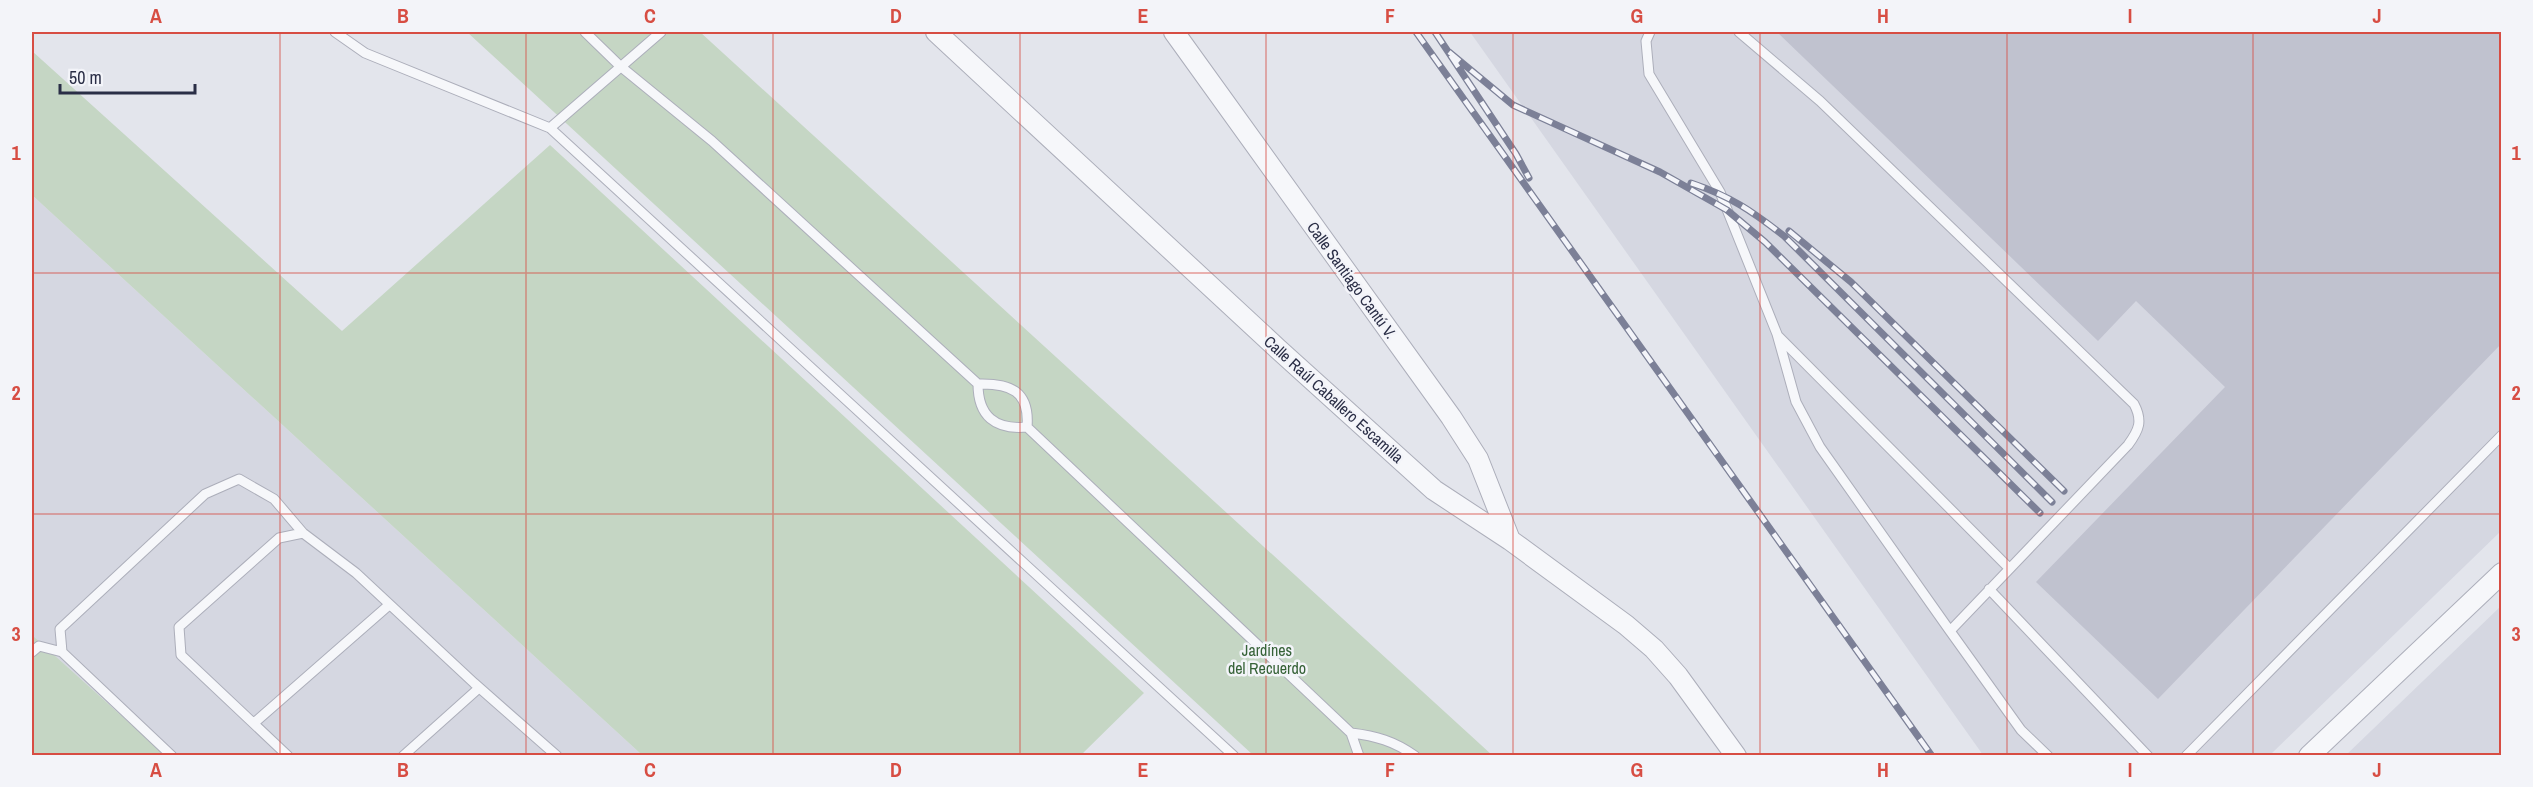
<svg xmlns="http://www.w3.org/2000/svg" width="2533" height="787" font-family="'Archivo Narrow',sans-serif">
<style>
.built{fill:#d5d7e1}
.green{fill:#c5d6c4}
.building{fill:#c0c2cf}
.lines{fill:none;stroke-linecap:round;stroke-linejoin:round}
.service-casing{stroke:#acaeba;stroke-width:11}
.minor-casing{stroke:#acaeba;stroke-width:22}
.service{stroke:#f6f7fa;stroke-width:9}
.minor{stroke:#f6f7fa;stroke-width:20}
.rail-casing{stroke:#7c8097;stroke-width:7}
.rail{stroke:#f3f4f9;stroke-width:4.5;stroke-dasharray:14;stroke-linecap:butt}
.grid{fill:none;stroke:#d74d43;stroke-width:1.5;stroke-opacity:0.55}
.labels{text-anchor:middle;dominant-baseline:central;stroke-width:5;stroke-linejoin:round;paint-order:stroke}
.street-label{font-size:16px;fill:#2a2e46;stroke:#f3f4f9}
.park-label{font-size:16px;fill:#366237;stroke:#f3f4f9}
.neatline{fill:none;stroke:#d74d43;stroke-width:2}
.grid-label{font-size:20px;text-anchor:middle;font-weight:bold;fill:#d74d43}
</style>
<rect width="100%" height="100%" fill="#e3e5ec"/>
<path class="built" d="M 1470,32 L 2501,32 L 2501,531 L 2270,755 L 1983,755 Z
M 32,195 L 642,755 L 165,755 L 32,635 Z
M 2501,606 L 2501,755 L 2346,755 Z"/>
<path class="green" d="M 467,32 L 700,32 L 1492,755 L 1253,755 Z
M 32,51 L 342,331 L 550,145 L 1144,693 L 1081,755 L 642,755 L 32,195 Z
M 32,635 L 165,755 L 32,755 Z"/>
<path class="building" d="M 1777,32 L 2502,32 L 2502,343 L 2158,699 L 2036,582 L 2225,387 L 2136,301 L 2098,341 Z"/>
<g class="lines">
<defs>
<path id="service" d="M 335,32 L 365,53 L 550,128 L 1234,756
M 585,32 L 620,66 L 712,141 L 978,384 C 1010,383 1030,391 1027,427
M 1650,32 L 1646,41 L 1649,74 L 1720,192 L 1777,334 L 1796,402 L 1820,447 L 1950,631 L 2021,730 L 2048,756
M 1739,32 L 1820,101 L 2134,404 C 2143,421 2139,430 2128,445 L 1950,631
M 550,128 L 661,32
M 1778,336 L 2009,568
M 978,384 C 978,416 995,430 1027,427 L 1351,733 L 1359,756
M 1989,589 L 2148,756
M 32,652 L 39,646 L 62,652 L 172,756
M 62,652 L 60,629 L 205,494 L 239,479 L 274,499 L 303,533
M 254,723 L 389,605
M 1351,733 C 1376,736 1394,741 1415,756
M 288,756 L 181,655 L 179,627 L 279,538 L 303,533 L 356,573 L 474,683 L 557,756
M 403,756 L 479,688
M 2186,756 L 2502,435"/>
<path id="minor" d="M 936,32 L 1278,349 L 1434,490 L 1510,540 L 1626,625 L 1654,649 L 1678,676 L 1736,756
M 1174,32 L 1451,417 L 1478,459 L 1510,540
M 2309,756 L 2502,573"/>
</defs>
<use href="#service" class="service-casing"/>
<use href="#minor" class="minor-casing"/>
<use href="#service" class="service"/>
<use href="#minor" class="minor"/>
<defs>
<path id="rail" d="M 1416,32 L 1932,756
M 1435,32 L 1516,154 L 1529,178
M 1449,52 L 1513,105 L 1660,172 L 1727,210 L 1765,242 L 2040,513
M 1691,183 C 1730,196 1752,211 1784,236 L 2052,502
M 1789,231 L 1851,282 L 2064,491"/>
</defs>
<use href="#rail" class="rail-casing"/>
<use href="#rail" class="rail"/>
</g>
<path class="grid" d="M 280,32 L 280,756M 526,32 L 526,756M 773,32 L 773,756M 1020,32 L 1020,756M 1266,32 L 1266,756M 1513,32 L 1513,756M 1760,32 L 1760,756M 2007,32 L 2007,756M 2253,32 L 2253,756M 32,273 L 2502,273M 32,514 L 2502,514"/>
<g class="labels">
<g class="street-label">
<text transform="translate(1352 280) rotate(54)">Calle Santiago Cantú V.</text>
<text transform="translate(1334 399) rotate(42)">Calle Raúl Caballero Escamilla</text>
</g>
<g class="park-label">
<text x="1267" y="650">Jardínes<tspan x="1267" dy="18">del Recuerdo</tspan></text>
</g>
</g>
<rect width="2533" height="787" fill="none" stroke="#f3f4f9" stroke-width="66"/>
<path d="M60 84v9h135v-9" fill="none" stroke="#2a2e46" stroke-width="3"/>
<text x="69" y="84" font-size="18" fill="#2a2e46" stroke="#f3f4f9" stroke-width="4.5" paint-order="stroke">50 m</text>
<rect x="33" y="33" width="2467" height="721" class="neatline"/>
<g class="grid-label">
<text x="156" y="23">A</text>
<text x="403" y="23">B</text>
<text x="650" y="23">C</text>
<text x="896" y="23">D</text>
<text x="1143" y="23">E</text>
<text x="1390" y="23">F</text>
<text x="1637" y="23">G</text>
<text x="1883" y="23">H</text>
<text x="2130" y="23">I</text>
<text x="2377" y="23">J</text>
<text x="16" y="160">1</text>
<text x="2516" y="160">1</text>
<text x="16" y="400">2</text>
<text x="2516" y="400">2</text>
<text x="16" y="641">3</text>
<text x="2516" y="641">3</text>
<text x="156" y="777">A</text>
<text x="403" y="777">B</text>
<text x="650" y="777">C</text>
<text x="896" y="777">D</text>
<text x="1143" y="777">E</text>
<text x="1390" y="777">F</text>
<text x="1637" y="777">G</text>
<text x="1883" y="777">H</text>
<text x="2130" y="777">I</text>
<text x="2377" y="777">J</text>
</g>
</svg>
